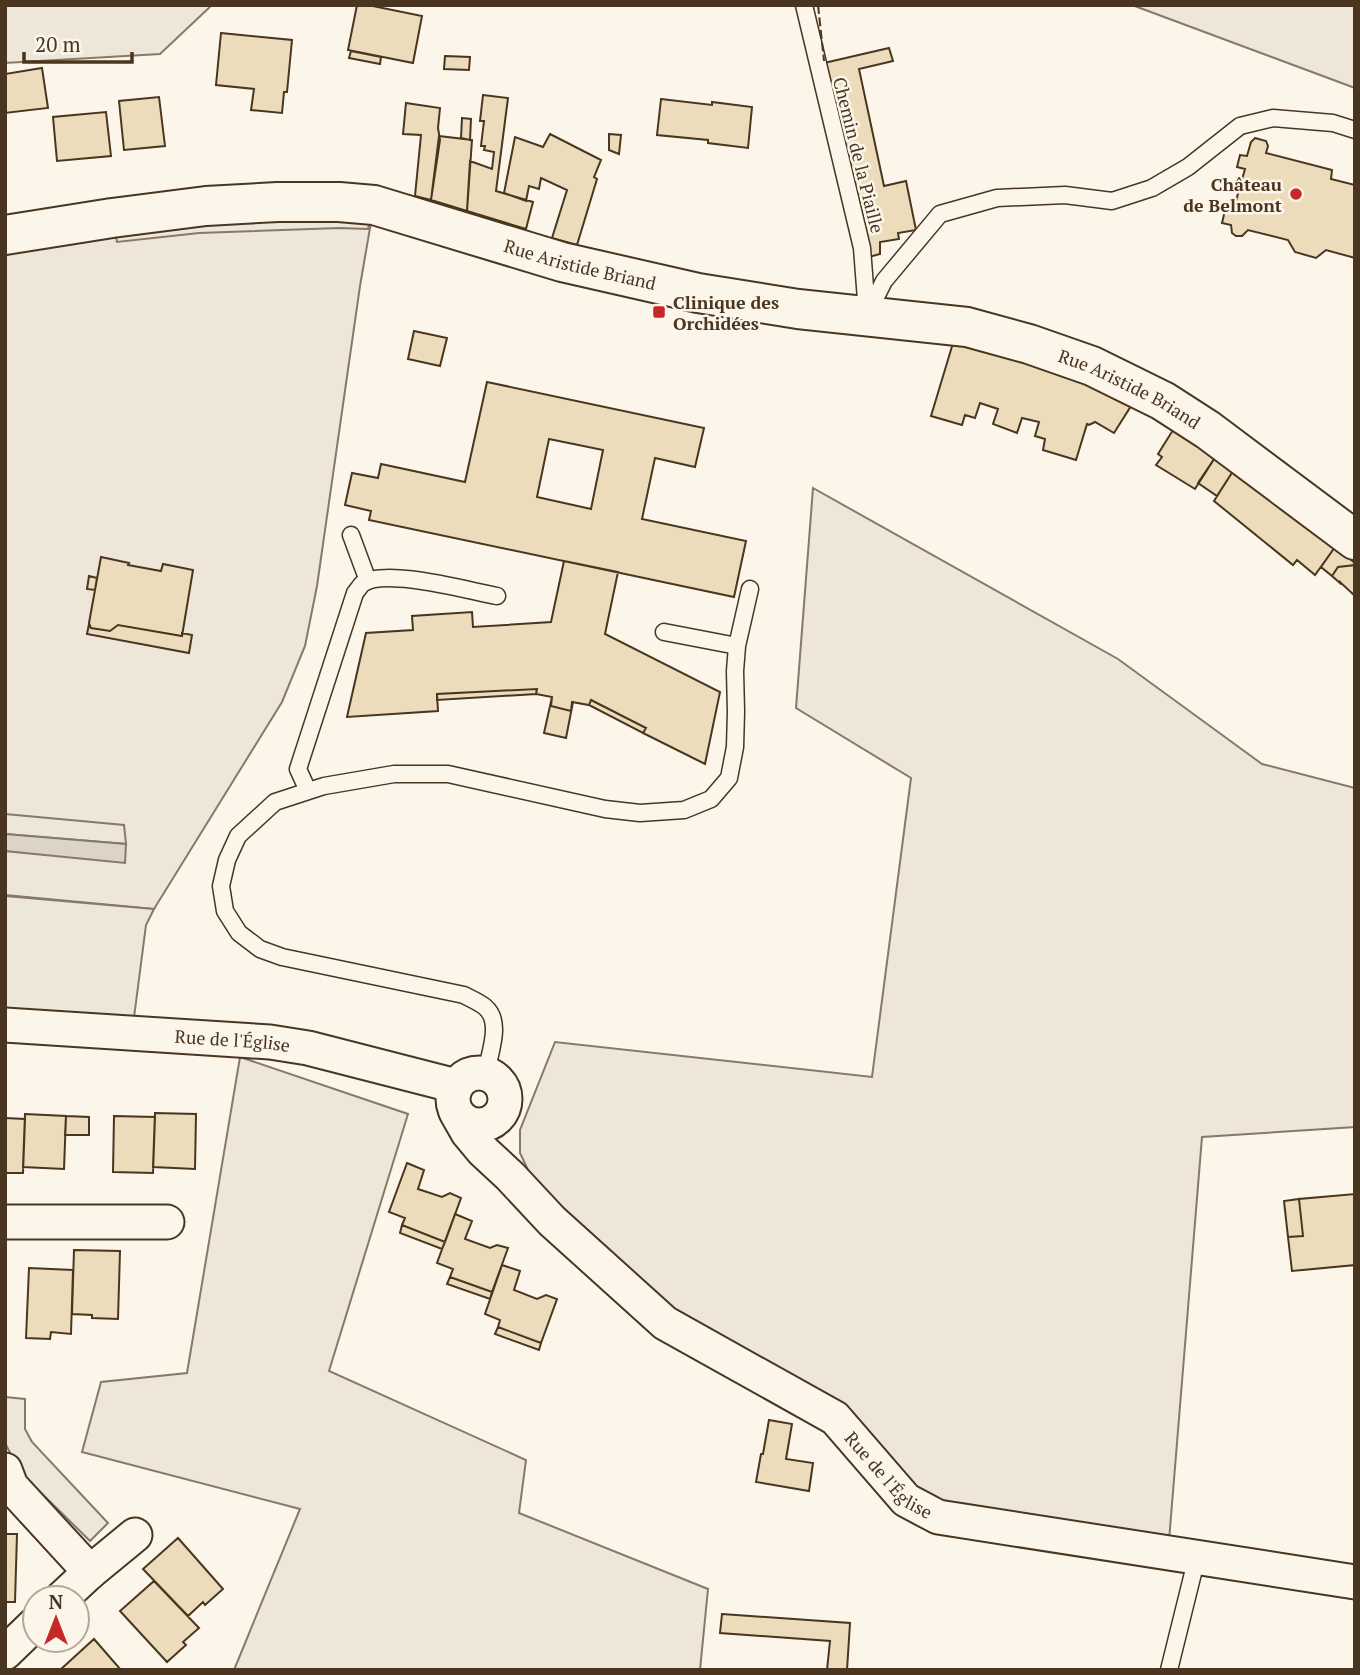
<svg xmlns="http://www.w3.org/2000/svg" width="1360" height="1675" font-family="'PT Serif',serif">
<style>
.green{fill:#ede6d9;stroke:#887966;stroke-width:2}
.parking{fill:#ede7d9;stroke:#887966;stroke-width:2}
.water{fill:#dcd4c6;stroke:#887966;stroke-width:2}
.building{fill:#ecdcbc;stroke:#4a3520;stroke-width:2;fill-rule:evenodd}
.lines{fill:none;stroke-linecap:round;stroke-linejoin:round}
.service-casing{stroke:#4a3520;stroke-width:19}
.minor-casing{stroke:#4a3520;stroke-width:37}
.tertiary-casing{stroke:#4a3520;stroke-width:42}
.service{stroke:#fbf6e9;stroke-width:16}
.minor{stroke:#fbf6e9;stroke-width:33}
.tertiary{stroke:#fbf6e9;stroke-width:38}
.fence{stroke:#4a3520;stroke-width:2;stroke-dasharray:9 3.5;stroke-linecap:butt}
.poi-dot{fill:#c62828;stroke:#fbf6e9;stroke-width:2.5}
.labels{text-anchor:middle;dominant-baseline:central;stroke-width:5;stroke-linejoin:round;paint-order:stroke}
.street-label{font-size:18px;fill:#4a3520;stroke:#fbf6e9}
.poi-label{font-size:18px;font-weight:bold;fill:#4a3520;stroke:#fbf6e9;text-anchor:end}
</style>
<rect width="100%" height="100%" fill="#fbf6e9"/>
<path class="green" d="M 5,5 L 212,5 L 160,54 L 5,63 Z
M 1132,5 L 1355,5 L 1355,88 Z
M 374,205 L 360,286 L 317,586 L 305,646 L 282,702 L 154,909 L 5,895 L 5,235 Z
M 813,488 L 1118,659 L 1262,764 L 1355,788 L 1355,1127 L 1202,1137 L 1168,1553 L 939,1517 L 835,1418 L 665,1323 L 552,1221 L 520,1153 L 520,1130 L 555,1042 L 872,1077 L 911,778 L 796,708 Z
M 240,1057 L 408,1114 L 329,1371 L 526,1460 L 519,1513 L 708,1589 L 700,1670 L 234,1670 L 300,1509 L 82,1452 L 101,1382 L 187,1373 Z"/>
<path class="parking" d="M 374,205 L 368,229 L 339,228 L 199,233 L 117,242 L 112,218 Z
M 5,814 L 124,825 L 126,844 L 5,834 Z
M 5,896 L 154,909 L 146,925 L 132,1033 L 5,1025 Z
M 5,1397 L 25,1399 L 25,1429 L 32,1442 L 108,1523 L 90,1541 L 20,1472 L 5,1443 Z"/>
<path class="water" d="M 5,834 L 126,844 L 125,863 L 5,851 Z"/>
<path class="building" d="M 357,5 L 368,5 L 422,16 L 413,63 L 348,50 Z
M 221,33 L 292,40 L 287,92 L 284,92 L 282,113 L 251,110 L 254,89 L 216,85 Z
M 889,48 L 893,61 L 859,69 L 884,186 L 906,181 L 916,230 L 898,233 L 899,239 L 880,242 L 880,254 L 869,257 L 824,63 Z
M 351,51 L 381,57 L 380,64 L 349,58 Z
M 445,56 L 470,57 L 469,70 L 444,69 Z
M 42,68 L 48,108 L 5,113 L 5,74 Z
M 483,95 L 508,98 L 496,191 L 533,202 L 526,229 L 467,211 L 470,161 L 492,169 L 494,152 L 484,150 L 485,146 L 481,146 L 484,121 L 480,121 Z
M 159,97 L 165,146 L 124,150 L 119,101 Z
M 661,99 L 712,105 L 712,102 L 752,107 L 748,148 L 708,143 L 708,140 L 657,135 Z
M 406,103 L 440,108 L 438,128 L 440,140 L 431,200 L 415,196 L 421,135 L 403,134 Z
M 106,112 L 111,156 L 57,161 L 53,117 Z
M 462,118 L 471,119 L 470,140 L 461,138 Z
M 550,134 L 601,160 L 594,177 L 597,179 L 577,245 L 552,238 L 567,190 L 541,178 L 539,189 L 529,186 L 526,201 L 504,193 L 515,137 L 543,147 Z
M 609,134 L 621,135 L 619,154 L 609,150 Z
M 439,136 L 472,140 L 467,211 L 431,200 Z
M 1255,138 L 1266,141 L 1268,146 L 1266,153 L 1332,170 L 1331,179 L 1355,185 L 1355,258 L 1326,250 L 1316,258 L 1295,252 L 1288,240 L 1248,230 L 1242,236 L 1236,236 L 1232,233 L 1231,225 L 1222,223 L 1227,202 L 1235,204 L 1245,169 L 1237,167 L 1240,155 L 1247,156 L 1251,142 Z
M 414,331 L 447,338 L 440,366 L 408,359 Z
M 953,343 L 980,347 L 1105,390 L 1131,406 L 1114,433 L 1095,422 L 1089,425 L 1087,424 L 1076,460 L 1043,450 L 1045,439 L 1035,436 L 1039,422 L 1022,418 L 1017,433 L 993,424 L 998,409 L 980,403 L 975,418 L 965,415 L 962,425 L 931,416 Z
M 487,382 L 704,428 L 695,467 L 655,458 L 642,519 L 746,541 L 734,597 L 369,520 L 371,511 L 345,505 L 352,473 L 378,478 L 381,464 L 465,482 ZM 549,439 L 603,450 L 591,509 L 537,497 Z
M 1173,430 L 1216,456 L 1195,489 L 1156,465 L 1162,457 L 1158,454 Z
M 1216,456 L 1235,468 L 1217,496 L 1198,483 Z
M 1235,468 L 1335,547 L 1315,575 L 1297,560 L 1293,565 L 1214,501 Z
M 1335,547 L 1355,563 L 1355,565 L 1338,567 L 1332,576 L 1321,567 Z
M 101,557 L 129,563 L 128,565 L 161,571 L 163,564 L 193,570 L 182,636 L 118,625 L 110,631 L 91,628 L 89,623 Z
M 564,561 L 618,572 L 605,634 L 720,692 L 705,764 L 643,733 L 646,728 L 591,700 L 589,705 L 572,702 L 571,711 L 551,706 L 552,697 L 536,694 L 537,689 L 437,694 L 438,711 L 347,717 L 366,633 L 413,630 L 412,616 L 472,612 L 473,627 L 551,622 Z
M 1355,565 L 1355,596 L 1340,582 L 1340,583 L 1332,576 L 1338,567 Z
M 89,576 L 97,578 L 95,590 L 87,589 Z
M 89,624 L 91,628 L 110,631 L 118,625 L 182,636 L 182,633 L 192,635 L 189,653 L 87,634 Z
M 537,689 L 536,694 L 437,700 L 437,694 Z
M 552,697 L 551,706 L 571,711 L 573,702 L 566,738 L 544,733 Z
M 591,700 L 646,728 L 643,733 L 589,705 Z
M 155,1113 L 196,1114 L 195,1169 L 153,1167 Z
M 25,1114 L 66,1116 L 64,1169 L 23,1167 Z
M 66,1116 L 89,1117 L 89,1135 L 65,1135 Z
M 114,1116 L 155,1117 L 153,1173 L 113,1172 Z
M 5,1118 L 25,1119 L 23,1173 L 5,1173 Z
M 407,1163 L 424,1170 L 418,1189 L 442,1197 L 450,1193 L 461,1198 L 445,1242 L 402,1225 L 405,1218 L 389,1212 Z
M 1355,1194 L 1355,1265 L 1292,1271 L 1288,1237 L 1303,1236 L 1299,1199 Z
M 1299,1199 L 1303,1236 L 1288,1237 L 1284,1201 Z
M 455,1214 L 472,1221 L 465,1239 L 490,1248 L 497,1245 L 508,1248 L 492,1292 L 450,1277 L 453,1269 L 437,1263 Z
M 402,1225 L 445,1242 L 442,1249 L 400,1233 Z
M 74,1250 L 120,1251 L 118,1319 L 92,1318 L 92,1315 L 72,1314 Z
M 502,1265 L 520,1271 L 514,1290 L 537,1299 L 546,1295 L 557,1299 L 541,1343 L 498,1327 L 500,1320 L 485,1314 Z
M 29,1268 L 73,1270 L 71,1334 L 51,1332 L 50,1339 L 26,1338 Z
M 450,1277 L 492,1292 L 490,1299 L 447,1284 Z
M 498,1327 L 541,1343 L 539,1350 L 495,1334 Z
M 769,1420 L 792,1424 L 786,1459 L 813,1463 L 809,1491 L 756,1482 L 761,1454 L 763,1454 Z
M 5,1534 L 17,1534 L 15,1602 L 5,1602 Z
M 178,1538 L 223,1589 L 205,1605 L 203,1602 L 188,1616 L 143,1569 Z
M 154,1581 L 199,1628 L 183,1642 L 186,1645 L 167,1662 L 120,1611 Z
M 722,1614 L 850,1623 L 847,1670 L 827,1670 L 830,1641 L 720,1633 Z
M 94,1639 L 121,1670 L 60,1670 Z"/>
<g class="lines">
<defs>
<path id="service" d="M 804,5 L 862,248 L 867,313
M 867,315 L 884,281 L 940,214 L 997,198 L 1065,195 L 1112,201 L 1152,188 L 1188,167 L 1240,126 L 1273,118 L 1333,123 L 1355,130
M 351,535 L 368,581
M 664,632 L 737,646
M 308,791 L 298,769 L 355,593 C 356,592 361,585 362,584 C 384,567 469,591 497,596
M 486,1073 C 489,1054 503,1022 485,1007 C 479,1002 471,999 464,995 L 282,957 L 260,949 L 239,933 L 225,911 L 221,886 L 227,860 L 238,836 L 275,802 L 324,786 L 394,774 L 448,774 L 605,809 L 640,813 L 684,810 L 711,799 L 729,778 L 735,747 L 736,712 L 735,671 L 737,646 L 750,589
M 1169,1670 L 1197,1557"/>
<g id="minor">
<path id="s1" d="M 5,1025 L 270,1042 L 308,1048 L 456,1086"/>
<circle cx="479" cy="1099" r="26"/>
<path id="s2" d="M 456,1112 L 468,1133 L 483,1151 L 510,1176 L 552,1221 L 665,1323 L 835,1418 L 906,1500 L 938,1517 L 1355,1582"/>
<path d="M 5,1222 L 167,1222"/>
<path d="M 5,1470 L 11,1486 L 90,1572"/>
<path d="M 62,1598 L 90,1572 L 135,1535"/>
<path d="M 5,1653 L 35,1624"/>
</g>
<g id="tertiary">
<path id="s3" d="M 5,235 L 112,218 L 206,206 L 278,202 L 339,202 L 374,205 L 562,262 L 698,293 L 798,309 L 967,327 L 1029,344 L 1092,366 L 1163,401 L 1208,430 L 1355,540"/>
</g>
</defs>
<use href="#service" class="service-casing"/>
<use href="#minor" class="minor-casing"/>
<use href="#tertiary" class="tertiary-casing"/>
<use href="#service" class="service"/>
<use href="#minor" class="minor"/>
<use href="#tertiary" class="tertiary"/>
<path class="fence" d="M 818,5 L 824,61"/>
</g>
<g class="poi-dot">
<circle cx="1296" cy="194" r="7"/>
<rect x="652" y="305" width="14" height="14" rx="3.5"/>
</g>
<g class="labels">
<g class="street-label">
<text transform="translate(859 155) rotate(76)">Chemin de la Piaille</text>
<text stroke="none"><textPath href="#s3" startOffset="586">Rue Aristide Briand</textPath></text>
<text stroke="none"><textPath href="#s3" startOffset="1153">Rue Aristide Briand</textPath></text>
<text stroke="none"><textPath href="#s1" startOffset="228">Rue de l'Église</textPath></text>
<text stroke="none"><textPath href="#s2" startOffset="572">Rue de l'Église</textPath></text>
</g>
<g class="poi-label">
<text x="1282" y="184">Château<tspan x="1282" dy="21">de Belmont</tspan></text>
<text x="673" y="302" text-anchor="start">Clinique des<tspan x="673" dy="21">Orchidées</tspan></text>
</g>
</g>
<rect width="1360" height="1675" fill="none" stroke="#4a3520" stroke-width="14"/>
<g transform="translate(56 1619)"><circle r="33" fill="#fbf6e9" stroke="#b4a999" stroke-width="2"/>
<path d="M0-5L12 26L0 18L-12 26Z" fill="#c62828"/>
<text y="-10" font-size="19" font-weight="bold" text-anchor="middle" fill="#4a3520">N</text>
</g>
<path d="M24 52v10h108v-10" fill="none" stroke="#4a3520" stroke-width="3.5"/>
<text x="35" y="52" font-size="21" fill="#4a3520" stroke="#fbf6e9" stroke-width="5" paint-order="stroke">20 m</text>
</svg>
